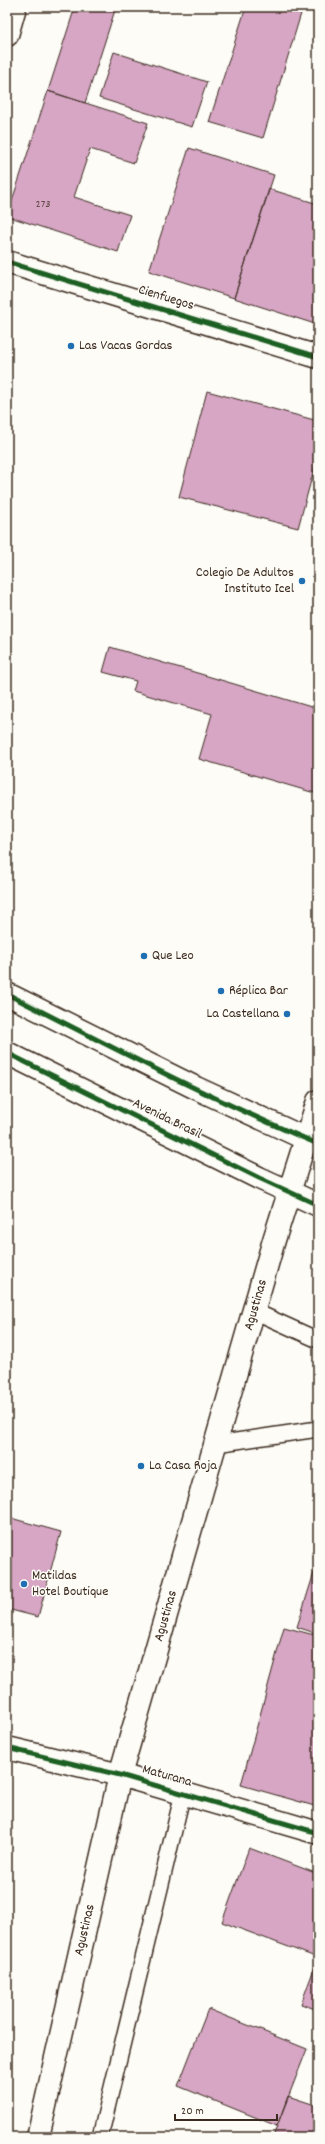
<svg xmlns="http://www.w3.org/2000/svg" width="325" height="2144" font-family="Dekko,sans-serif">
<style>
.building{fill:#d6a6c4;stroke:#3b2a1e}
.lines{fill:none;stroke-linecap:round;stroke-linejoin:round}
.service-casing{stroke:#3b2a1e;stroke-width:18}
.minor-casing{stroke:#3b2a1e;stroke-width:25}
.tertiary-casing{stroke:#3b2a1e;stroke-width:25}
.secondary-casing{stroke:#3b2a1e;stroke-width:25}
.service{stroke:#fdfcf7;stroke-width:15}
.minor{stroke:#fdfcf7;stroke-width:22}
.tertiary{stroke:#fdfcf7;stroke-width:22}
.secondary{stroke:#fdfcf7;stroke-width:22}
.cycleway-casing{stroke:#fdfcf7;stroke-width:8}
.cycleway{stroke:#1b5e20;stroke-width:5}
.poi-dot{fill:#1f6fb2;stroke:#fdfcf7;stroke-width:1.5}
.labels{text-anchor:middle;dominant-baseline:central;stroke-width:3;stroke-linejoin:round;paint-order:stroke}
.number-label{font-size:12px;fill:#624948}
.street-label{font-size:14px;fill:#3b2a1e;stroke:#fdfcf7}
.poi-label{font-size:14px;fill:#3b2a1e;stroke:#fdfcf7;text-anchor:start}
</style>
<rect width="100%" height="100%" fill="#fdfcf7"/>
<filter id="ink" filterUnits="userSpaceOnUse"><feTurbulence type="fractalNoise" baseFrequency=".025" numOctaves="2"/><feDisplacementMap in="SourceGraphic" scale="8" xChannelSelector="R" yChannelSelector="G"/><feConvolveMatrix kernelMatrix="1 2 1 2 8 2 1 2 1" color-interpolation-filters="sRGB"/></filter>
<g filter="url(#ink)">
<path class="building" d="M 75,7 L 116,7 L 85,103 L 48,91 Z
M 246,7 L 303,7 L 263,138 L 209,122 Z
M 114,52 L 207,82 L 192,127 L 99,98 Z
M 48,91 L 148,123 L 134,163 L 90,149 L 74,197 L 130,215 L 118,252 L 7,216 Z
M 189,148 L 274,175 L 234,298 L 149,271 Z
M 269,189 L 318,204 L 318,325 L 234,298 Z
M 207,391 L 318,421 L 318,455 L 298,528 L 179,497 Z
M 110,647 L 318,709 L 318,794 L 199,759 L 212,714 L 133,691 L 136,681 L 103,672 Z
M 7,1517 L 61,1532 L 38,1617 L 7,1609 Z
M 318,1560 L 318,1634 L 297,1627 Z
M 284,1627 L 318,1636 L 318,1807 L 241,1785 Z
M 249,1848 L 318,1874 L 318,2010 L 301,2004 L 318,1958 L 222,1922 Z
M 208,2009 L 307,2049 L 277,2126 L 178,2086 Z
M 288,2096 L 318,2106 L 318,2137 L 273,2137 Z"/>
<g class="lines">
<defs>
<path id="service" d="M 254,1311 L 318,1340
M 216,1444 L 318,1429
M 100,2137 L 183,1793"/>
<path id="minor" d="M 7,35 L 15,7
M 7,262 L 318,357
M 7,1748 L 120,1775 L 318,1833"/>
<path id="tertiary" d="M 7,994 L 196,1088 L 306,1139"/>
<path id="secondary" d="M 7,1053 L 259,1178 L 318,1205
M 38,2137 L 120,1775 L 274,1240 L 318,1101"/>
</defs>
<use href="#service" class="service-casing"/>
<use href="#minor" class="minor-casing"/>
<use href="#tertiary" class="tertiary-casing"/>
<use href="#secondary" class="secondary-casing"/>
<use href="#service" class="service"/>
<use href="#minor" class="minor"/>
<use href="#tertiary" class="tertiary"/>
<use href="#secondary" class="secondary"/>
<defs>
<path id="cycleway" d="M 7,262 L 318,357
M 7,994 C 110,1046 212,1100 318,1144
M 7,1053 L 259,1178 L 318,1205
M 7,1748 L 120,1775 L 318,1833"/>
</defs>
<use href="#cycleway" class="cycleway-casing"/>
<use href="#cycleway" class="cycleway"/>
</g>
</g>
<g class="poi-dot">
<circle cx="71" cy="346" r="4"/>
<circle cx="302" cy="581" r="4"/>
<circle cx="144" cy="956" r="4"/>
<circle cx="221" cy="991" r="4"/>
<circle cx="287" cy="1014" r="4"/>
<circle cx="141" cy="1466" r="4"/>
<circle cx="24" cy="1584" r="4"/>
</g>
<g class="labels">
<g class="number-label">
<text x="43" y="204">273</text>
</g>
<g class="street-label">
<text transform="translate(166 298) rotate(17)">Cienfuegos</text>
<text transform="translate(167 1119) rotate(26)">Avenida Brasil</text>
<text transform="translate(256 1305) rotate(-74)">Agustinas</text>
<text transform="translate(166 1616) rotate(-74)">Agustinas</text>
<text transform="translate(167 1776) rotate(16)">Maturana</text>
<text transform="translate(85 1930) rotate(-77)">Agustinas</text>
</g>
<g class="poi-label">
<text x="79" y="346">Las Vacas Gordas</text>
<text x="294" y="573" text-anchor="end">Colegio De Adultos<tspan x="294" dy="16">Instituto Icel</tspan></text>
<text x="152" y="956">Que Leo</text>
<text x="229" y="991">Réplica Bar</text>
<text x="279" y="1014" text-anchor="end">La Castellana</text>
<text x="149" y="1466">La Casa Roja</text>
<text x="32" y="1576">Matildas<tspan x="32" dy="16">Hotel Boutique</tspan></text>
</g>
</g>
<rect width="325" height="2144" fill="none" stroke="#fdfcf7" stroke-width="24"/>
<rect x="12" y="12" width="301" height="2120" fill="none" stroke="#3b2a1e" stroke-width="1.5" filter="url(#ink)"/>
<path d="M175 2114v6h102v-6" fill="none" stroke="#3b2a1e" stroke-width="2"/>
<text x="181" y="2114" font-size="12" fill="#3b2a1e" stroke="#fdfcf7" stroke-width="3" paint-order="stroke">20 m</text>
</svg>
